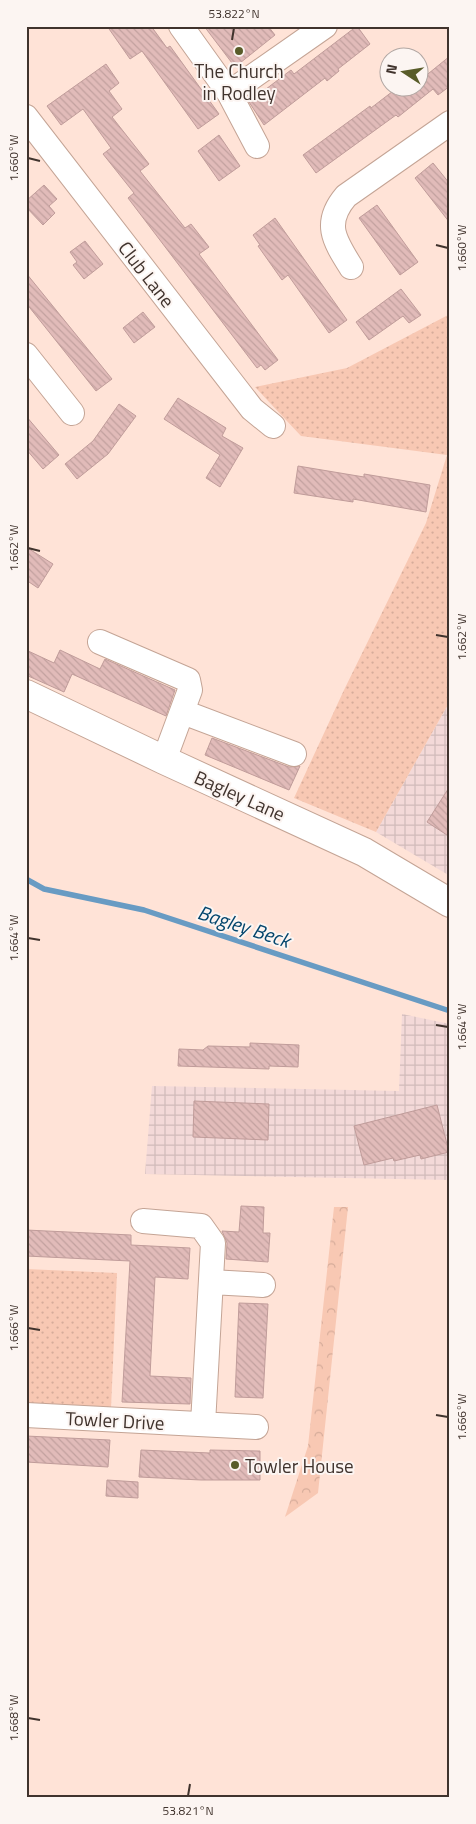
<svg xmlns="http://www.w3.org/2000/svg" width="476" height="1824" font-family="'Titillium Web',sans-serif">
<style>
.industrial{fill:url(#industrial-grid)}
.grass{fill:url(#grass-dots)}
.forest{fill:url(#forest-crowns)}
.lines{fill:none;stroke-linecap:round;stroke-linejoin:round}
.stream{stroke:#689bc3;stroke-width:5.5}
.building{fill:url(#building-back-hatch);stroke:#c09c9a}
.minor-casing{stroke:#c4a495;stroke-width:26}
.tertiary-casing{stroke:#c4a495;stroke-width:30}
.minor{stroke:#fff;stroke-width:24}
.tertiary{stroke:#fff;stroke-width:28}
.ticks{fill:none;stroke:#40332d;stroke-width:2}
.poi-dot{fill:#595c29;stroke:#fcf5f2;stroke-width:2}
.labels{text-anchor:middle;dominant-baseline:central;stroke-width:4;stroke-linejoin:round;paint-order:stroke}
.poi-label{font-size:19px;fill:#40332d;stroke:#fcf5f2}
.street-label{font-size:19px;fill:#40332d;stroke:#fcf5f2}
.water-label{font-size:20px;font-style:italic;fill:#03456c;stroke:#fcf5f2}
.neatline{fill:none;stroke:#40332d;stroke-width:2}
.ticks-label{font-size:12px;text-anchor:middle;fill:#40332d}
</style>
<defs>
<pattern id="industrial-grid" width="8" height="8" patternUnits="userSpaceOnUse" patternTransform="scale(1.25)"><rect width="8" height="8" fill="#f3d9d8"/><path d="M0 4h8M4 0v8" fill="none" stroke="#d1bbba"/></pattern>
<pattern id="grass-dots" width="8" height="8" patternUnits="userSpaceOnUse" patternTransform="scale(1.25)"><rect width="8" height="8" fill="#f8c8b3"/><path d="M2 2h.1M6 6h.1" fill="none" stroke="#d6ac9a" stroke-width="1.8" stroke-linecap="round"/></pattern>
<pattern id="forest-crowns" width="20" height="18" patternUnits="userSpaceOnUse" patternTransform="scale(1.25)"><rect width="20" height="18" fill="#f8c8b3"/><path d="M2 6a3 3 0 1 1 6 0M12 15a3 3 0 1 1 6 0" fill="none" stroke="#d6ac9a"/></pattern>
<pattern id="building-back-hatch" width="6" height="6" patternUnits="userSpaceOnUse" patternTransform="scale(1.25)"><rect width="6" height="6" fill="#e1bbb9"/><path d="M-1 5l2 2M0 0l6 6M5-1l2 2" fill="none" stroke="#c2a19f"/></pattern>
</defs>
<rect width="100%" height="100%" fill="#ffe3d7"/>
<path class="industrial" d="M 450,701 L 450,876 L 376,832 Z
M 402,1014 L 450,1024 L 450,1180 L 145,1174 L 152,1086 L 399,1091 Z"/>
<path class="grass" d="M 450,314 L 450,701 L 376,832 L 294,798 L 344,690 L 426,523 L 447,455 L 301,436 L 255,387 L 347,368 Z
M 26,1269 L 117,1273 L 111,1408 L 26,1404 Z"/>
<path class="forest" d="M 334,1207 L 348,1207 L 318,1493 L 285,1517 L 308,1446 Z"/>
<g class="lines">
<path class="stream" d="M 26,879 L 44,889 L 144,910 L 450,1011"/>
</g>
<path class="building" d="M 107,26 L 151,26 L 167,48 L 170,46 L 219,114 L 198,129 L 142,51 L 130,59 Z
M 204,26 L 268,26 L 275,35 L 235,67 Z
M 357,26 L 370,44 L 338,69 L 339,71 L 327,81 L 325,78 L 264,125 L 249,102 L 291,70 L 294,74 Z
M 450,56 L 450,86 L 438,95 L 433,89 L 398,117 L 396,115 L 316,173 L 303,155 L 370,106 L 371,108 L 397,88 L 418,88 L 418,82 Z
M 106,64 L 119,83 L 109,91 L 122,109 L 112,117 L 149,164 L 140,171 L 185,228 L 191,224 L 209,247 L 199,254 L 278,360 L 265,370 L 261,365 L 257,368 L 128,198 L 134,193 L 103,154 L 111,148 L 83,109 L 61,125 L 47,106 Z
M 219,135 L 240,166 L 219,181 L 198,151 Z
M 433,163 L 450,184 L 450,223 L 415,178 Z
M 44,185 L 57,199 L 49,206 L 55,213 L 43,225 L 26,207 L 26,201 Z
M 377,205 L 418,262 L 400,275 L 359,218 Z
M 275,218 L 347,320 L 329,333 L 288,275 L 282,280 L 258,246 L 260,245 L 253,235 Z
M 85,241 L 103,264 L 84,279 L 73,265 L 77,262 L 70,252 Z
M 26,273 L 112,379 L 96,391 L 26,303 Z
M 401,289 L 421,315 L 409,323 L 403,316 L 369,340 L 356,322 Z
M 143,312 L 155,327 L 134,343 L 123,328 Z
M 178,398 L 226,428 L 222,436 L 243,448 L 220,487 L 206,478 L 220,455 L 164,419 Z
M 119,404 L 136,416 L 108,454 L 77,479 L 65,464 L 93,441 Z
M 26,416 L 59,455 L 43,469 L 26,449 Z
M 298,466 L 364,477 L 364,474 L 430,485 L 426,512 L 353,499 L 353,502 L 294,493 Z
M 26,547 L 53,564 L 38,588 L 26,580 Z
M 26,650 L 54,663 L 60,650 L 100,669 L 105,659 L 175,690 L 166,716 L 72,674 L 64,692 L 26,675 Z
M 212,738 L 289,767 L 300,766 L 289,790 L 205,755 Z
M 450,786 L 450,837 L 427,822 Z
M 250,1043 L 299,1045 L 298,1067 L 269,1066 L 269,1069 L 178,1066 L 179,1049 L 203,1050 L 208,1046 L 250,1047 Z
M 194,1101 L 269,1104 L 268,1140 L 193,1137 Z
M 437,1105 L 449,1152 L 421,1159 L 420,1155 L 394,1161 L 393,1158 L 364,1165 L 354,1126 Z
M 241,1206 L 264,1207 L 263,1233 L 270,1233 L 268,1262 L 226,1259 L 227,1243 L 222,1231 L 239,1232 Z
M 26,1230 L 131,1235 L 131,1245 L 190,1248 L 188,1279 L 155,1277 L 150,1376 L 191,1378 L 190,1404 L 122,1402 L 130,1261 L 26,1256 Z
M 239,1303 L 268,1304 L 263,1398 L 235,1397 Z
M 26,1436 L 110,1440 L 108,1467 L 26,1462 Z
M 141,1450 L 210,1453 L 210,1450 L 260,1451 L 260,1480 L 201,1480 L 139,1477 Z
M 107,1480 L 138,1482 L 138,1498 L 106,1496 Z"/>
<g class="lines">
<defs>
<path id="minor" d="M 181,26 L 229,93 L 257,146
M 229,93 L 325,26
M 26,117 L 252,409 L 273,426
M 351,267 C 334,240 323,223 346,196 L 450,123
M 26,355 L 72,413
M 100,642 L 188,680 L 190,690 L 164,760
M 183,712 L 294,754
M 143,1221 L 201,1226 L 213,1243 L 203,1424
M 211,1282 L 263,1285
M 26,1415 L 256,1427"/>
<path id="tertiary" d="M 26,694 L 164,760 L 364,852 L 450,903"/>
</defs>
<use href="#minor" class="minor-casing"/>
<use href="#tertiary" class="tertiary-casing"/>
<use href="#minor" class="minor"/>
<use href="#tertiary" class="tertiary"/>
</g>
<path class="ticks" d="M 232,40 L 234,28M 28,158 L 40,161M 436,245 L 448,248M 28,548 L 40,551M 436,635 L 448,637M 28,938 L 40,940M 436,1025 L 448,1027M 28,1328 L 40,1330M 436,1415 L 448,1417M 28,1718 L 40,1720M 188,1796 L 190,1784"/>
<g class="poi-dot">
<circle cx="239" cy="51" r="5"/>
<circle cx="235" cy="1465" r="5"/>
</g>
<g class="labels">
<g class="poi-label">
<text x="239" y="70">The Church<tspan x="239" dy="22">in Rodley</tspan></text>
<text x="245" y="1465" text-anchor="start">Towler House</text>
</g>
<g class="street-label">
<text transform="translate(147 274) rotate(52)">Club Lane</text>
<text transform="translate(240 795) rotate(24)">Bagley Lane</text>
<text transform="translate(115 1420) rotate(3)">Towler Drive</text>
</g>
<g class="water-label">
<text transform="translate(244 926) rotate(18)">Bagley Beck</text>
</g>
</g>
<rect width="476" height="1824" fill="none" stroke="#fcf5f2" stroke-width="55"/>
<g transform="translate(404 72) rotate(282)"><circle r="24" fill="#fcf5f2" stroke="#b1a7a3"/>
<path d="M0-4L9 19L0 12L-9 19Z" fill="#595c29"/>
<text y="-8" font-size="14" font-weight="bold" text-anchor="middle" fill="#40332d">N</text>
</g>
<rect x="28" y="28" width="420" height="1768" class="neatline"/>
<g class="ticks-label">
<text x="234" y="18">53.822°N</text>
<text transform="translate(14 158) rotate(-90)" y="4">1.660°W</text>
<text transform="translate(462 248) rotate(-90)" y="4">1.660°W</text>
<text transform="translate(14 548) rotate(-90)" y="4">1.662°W</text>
<text transform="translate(462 637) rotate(-90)" y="4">1.662°W</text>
<text transform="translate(14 938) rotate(-90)" y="4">1.664°W</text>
<text transform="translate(462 1027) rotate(-90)" y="4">1.664°W</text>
<text transform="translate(14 1328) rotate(-90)" y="4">1.666°W</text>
<text transform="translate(462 1417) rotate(-90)" y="4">1.666°W</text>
<text transform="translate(14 1718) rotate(-90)" y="4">1.668°W</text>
<text x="188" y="1815">53.821°N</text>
</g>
</svg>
